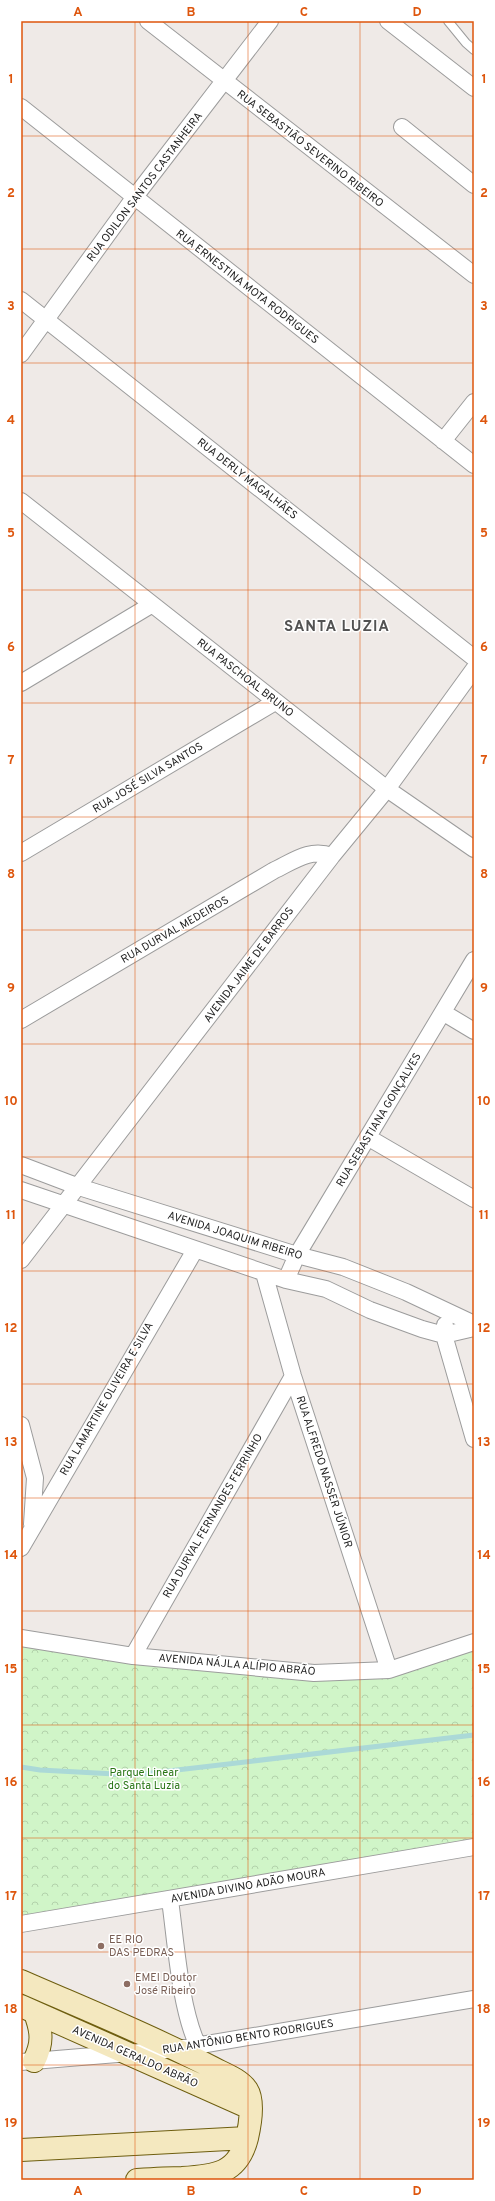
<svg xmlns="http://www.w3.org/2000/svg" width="495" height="2201" font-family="Overpass,sans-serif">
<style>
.park{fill:url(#park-crowns)}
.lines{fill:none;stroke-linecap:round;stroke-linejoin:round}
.stream{stroke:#abd9d7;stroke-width:5}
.lane-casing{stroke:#9c9c9c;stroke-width:10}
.street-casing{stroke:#9c9c9c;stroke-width:18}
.secondary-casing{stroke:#6e5e0f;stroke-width:24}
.lane{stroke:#fff;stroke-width:8}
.street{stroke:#fff;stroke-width:16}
.secondary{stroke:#f4e8bf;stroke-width:22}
.grid{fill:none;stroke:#de560d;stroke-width:1;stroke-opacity:0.55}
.education-dot{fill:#8d6e63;stroke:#fff;stroke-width:1.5}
.labels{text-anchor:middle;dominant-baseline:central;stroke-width:3;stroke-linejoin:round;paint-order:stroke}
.street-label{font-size:11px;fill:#1f1f1f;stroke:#fff}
.park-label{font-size:11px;fill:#287515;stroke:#fff}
.education-label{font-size:11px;fill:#785e54;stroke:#fff;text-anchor:start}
.district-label{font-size:15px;font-weight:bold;letter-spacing:1px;fill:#525252;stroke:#fff}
.neatline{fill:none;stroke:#de560d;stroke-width:1.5}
.grid-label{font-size:13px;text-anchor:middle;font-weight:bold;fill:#de560d}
</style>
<defs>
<pattern id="park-crowns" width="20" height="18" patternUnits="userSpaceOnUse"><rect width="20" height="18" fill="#d0f5c8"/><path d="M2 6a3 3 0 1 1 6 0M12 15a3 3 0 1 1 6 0" fill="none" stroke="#b2d2ab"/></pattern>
</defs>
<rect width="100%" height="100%" fill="#efeae7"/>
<path class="park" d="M 21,1638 L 133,1656 L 389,1670 L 474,1642 L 474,1847 L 21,1924 Z"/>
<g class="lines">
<path class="stream" d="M 21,1767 L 40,1770 L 134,1775 L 474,1735"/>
<defs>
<path id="lane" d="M 448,21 L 466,43 L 474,50"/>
<path id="street" d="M 148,21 L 474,275
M 388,21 L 474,88
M 21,107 L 474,465
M 402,127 L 474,185
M 21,300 L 474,658
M 21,354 L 134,198 L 270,21
M 443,441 L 474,402
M 21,501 L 387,789 L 474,849
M 21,683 L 151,605
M 21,853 L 275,702
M 444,1013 L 474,1031
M 21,1020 L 273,871 C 294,861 309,848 332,856
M 369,1138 L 474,1199
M 21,1165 L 79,1187 L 297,1255 L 343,1267 L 406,1292 L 474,1324
M 21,1190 L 286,1280 L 326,1289 L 370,1310 L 422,1329 L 444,1335 L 474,1328
M 21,1260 L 332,856 L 387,789 L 474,669
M 264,1273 L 293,1376 L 389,1670
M 286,1280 L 297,1255 L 474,960
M 445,1325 L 444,1335 L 474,1439
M 21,1425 L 35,1478 L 32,1524
M 21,1548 L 195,1250
M 21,1638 L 133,1656 L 314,1673 L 389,1670 L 474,1642
M 133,1656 L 293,1376
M 170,1900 C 176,1943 180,2008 198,2046
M 21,1924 L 474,1847
M 21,2062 L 177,2049 L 474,1999"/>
<path id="secondary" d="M 21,1981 C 85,2009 150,2035 211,2067 C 222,2073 240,2079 247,2090 C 254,2101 250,2125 247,2138 C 238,2174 215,2176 182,2178 C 167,2178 152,2179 137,2180
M 21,2006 L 250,2108
M 34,2061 C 43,2043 42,2032 35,2013
M 21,2150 L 247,2138"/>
</defs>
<use href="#lane" class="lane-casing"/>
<use href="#street" class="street-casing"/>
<use href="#secondary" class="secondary-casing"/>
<use href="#lane" class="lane"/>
<use href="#street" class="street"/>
<use href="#secondary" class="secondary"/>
</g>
<path class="grid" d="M 135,21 L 135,2180M 248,21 L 248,2180M 360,21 L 360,2180M 21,136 L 474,136M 21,249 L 474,249M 21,363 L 474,363M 21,476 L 474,476M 21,590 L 474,590M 21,703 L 474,703M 21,817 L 474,817M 21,930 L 474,930M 21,1044 L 474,1044M 21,1157 L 474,1157M 21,1271 L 474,1271M 21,1384 L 474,1384M 21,1498 L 474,1498M 21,1611 L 474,1611M 21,1725 L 474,1725M 21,1838 L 474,1838M 21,1952 L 474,1952M 21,2065 L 474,2065"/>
<g class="education-dot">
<circle cx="101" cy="1946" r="4"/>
<circle cx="127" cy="1984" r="4"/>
</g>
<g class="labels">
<g class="street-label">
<text transform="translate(310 149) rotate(38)">RUA SEBASTIÃO SEVERINO RIBEIRO</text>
<text transform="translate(145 187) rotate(-53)">RUA ODILON SANTOS CASTANHEIRA</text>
<text transform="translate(247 287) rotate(38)">RUA ERNESTINA MOTA RODRIGUES</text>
<text transform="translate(247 479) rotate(38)">RUA DERLY MAGALHÃES</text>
<text transform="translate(245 678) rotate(38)">RUA PASCHOAL BRUNO</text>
<text transform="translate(148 778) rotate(-31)">RUA JOSÉ SILVA SANTOS</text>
<text transform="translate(175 930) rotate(-30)">RUA DURVAL MEDEIROS</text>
<text transform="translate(249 965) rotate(-53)">AVENIDA JAIME DE BARROS</text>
<text transform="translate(379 1120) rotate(-59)">RUA SEBASTIANA GONÇALVES</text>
<text transform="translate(235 1236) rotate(17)">AVENIDA JOAQUIM RIBEIRO</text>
<text transform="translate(107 1399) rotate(-60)">RUA LAMARTINE OLIVEIRA E SILVA</text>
<text transform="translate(324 1472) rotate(72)">RUA ALFREDO NASSER JÚNIOR</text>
<text transform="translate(213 1516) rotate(-60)">RUA DURVAL FERNANDES FERRINHO</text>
<text transform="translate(237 1665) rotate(5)">AVENIDA NÁJLA ALÍPIO ABRÃO</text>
<text transform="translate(248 1886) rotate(-10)">AVENIDA DIVINO ADÃO MOURA</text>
<text transform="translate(248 2037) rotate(-9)">RUA ANTÔNIO BENTO RODRIGUES</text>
<text transform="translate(135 2057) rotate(24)">AVENIDA GERALDO ABRÃO</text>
</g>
<g class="park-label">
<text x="144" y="1773">Parque Linear<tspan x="144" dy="13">do Santa Luzia</tspan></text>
</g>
<g class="education-label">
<text x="109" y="1940">EE RIO<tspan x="109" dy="13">DAS PEDRAS</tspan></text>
<text x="135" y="1978">EMEI Doutor<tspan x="135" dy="13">José Ribeiro</tspan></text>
</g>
<g class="district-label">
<text x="337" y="627">SANTA LUZIA</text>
</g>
</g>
<rect width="495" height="2201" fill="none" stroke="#ffffff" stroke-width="44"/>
<rect x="22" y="22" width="451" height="2157" class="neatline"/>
<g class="grid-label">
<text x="78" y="16">A</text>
<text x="191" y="16">B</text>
<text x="304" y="16">C</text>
<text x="417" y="16">D</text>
<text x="11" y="83">1</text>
<text x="484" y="83">1</text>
<text x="11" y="197">2</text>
<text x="484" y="197">2</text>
<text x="11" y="310">3</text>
<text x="484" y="310">3</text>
<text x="11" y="424">4</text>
<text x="484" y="424">4</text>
<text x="11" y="537">5</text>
<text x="484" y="537">5</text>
<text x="11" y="651">6</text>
<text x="484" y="651">6</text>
<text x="11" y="764">7</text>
<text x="484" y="764">7</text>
<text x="11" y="878">8</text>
<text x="484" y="878">8</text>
<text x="11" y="992">9</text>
<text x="484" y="992">9</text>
<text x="11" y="1105">10</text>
<text x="484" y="1105">10</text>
<text x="11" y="1219">11</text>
<text x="484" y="1219">11</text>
<text x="11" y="1332">12</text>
<text x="484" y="1332">12</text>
<text x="11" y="1446">13</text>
<text x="484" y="1446">13</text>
<text x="11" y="1559">14</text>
<text x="484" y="1559">14</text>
<text x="11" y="1673">15</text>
<text x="484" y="1673">15</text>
<text x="11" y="1786">16</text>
<text x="484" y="1786">16</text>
<text x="11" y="1900">17</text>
<text x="484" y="1900">17</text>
<text x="11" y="2013">18</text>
<text x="484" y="2013">18</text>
<text x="11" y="2127">19</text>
<text x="484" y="2127">19</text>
<text x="78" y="2195">A</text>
<text x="191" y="2195">B</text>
<text x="304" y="2195">C</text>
<text x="417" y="2195">D</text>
</g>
</svg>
